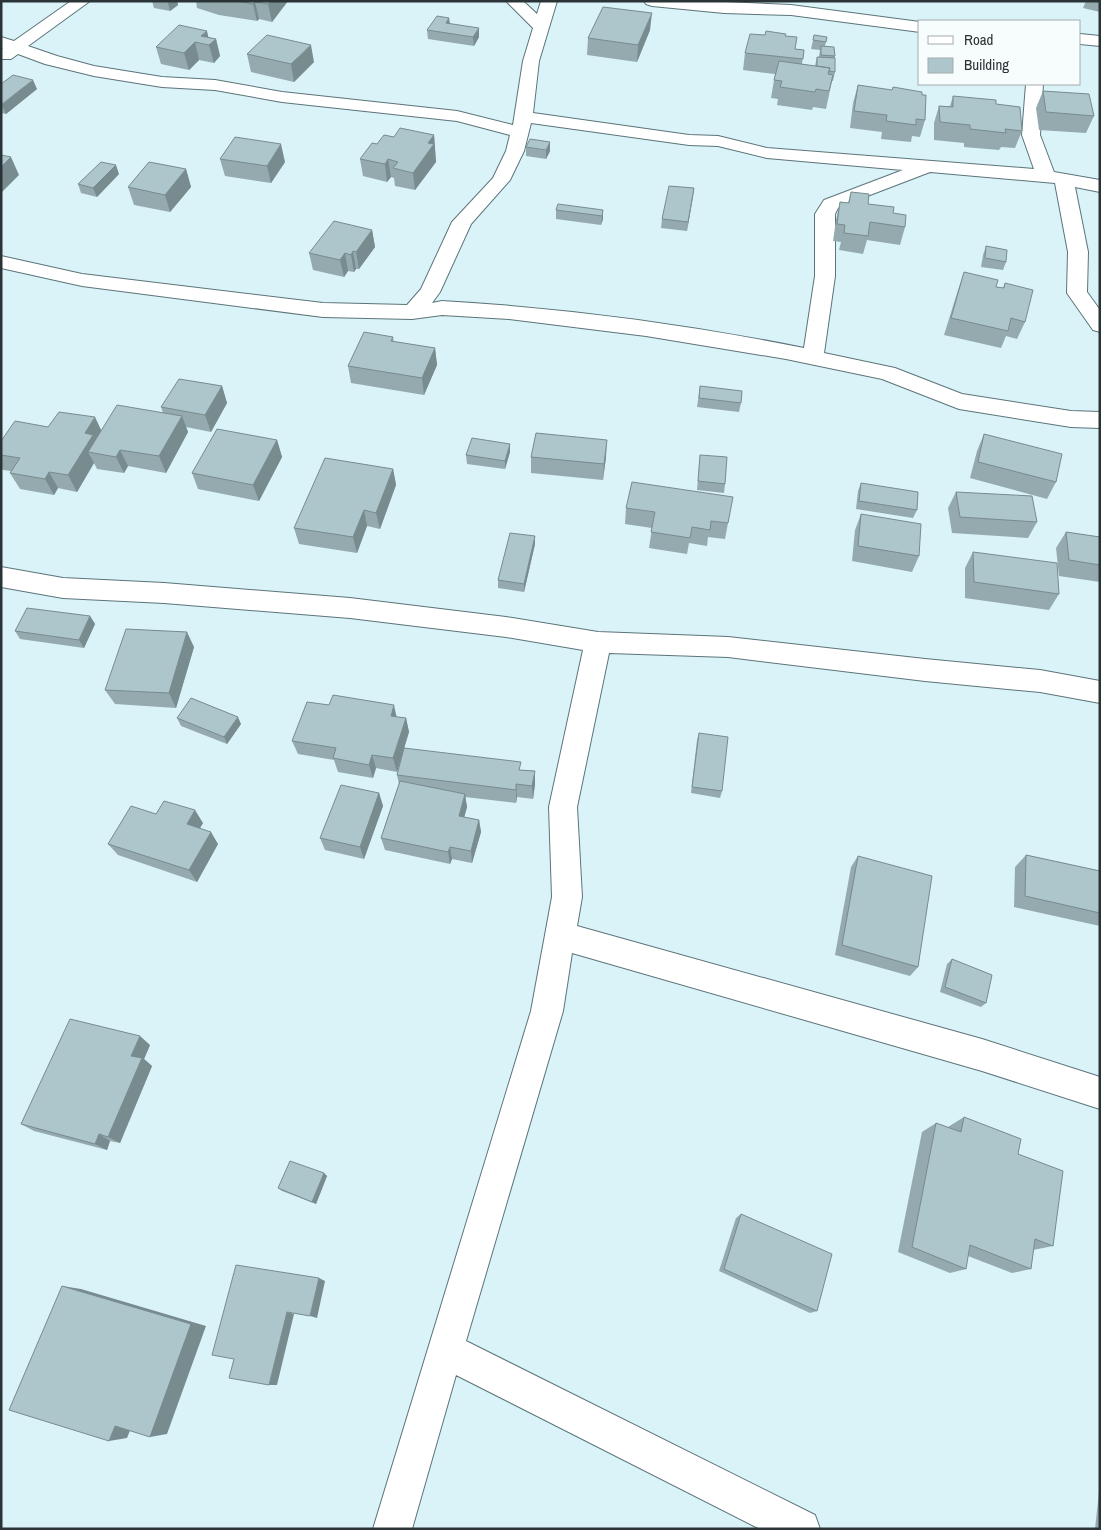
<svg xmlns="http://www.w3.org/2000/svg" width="1101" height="1530" font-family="'Archivo Narrow',sans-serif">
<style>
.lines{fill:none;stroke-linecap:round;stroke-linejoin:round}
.street-casing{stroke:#5c7479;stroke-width:2}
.street{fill:#fff;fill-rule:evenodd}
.wall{fill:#94aaaf}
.shaded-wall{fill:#788b8e}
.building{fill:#acc6cb;stroke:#788b8e}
</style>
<rect width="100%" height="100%" fill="#d9f3f9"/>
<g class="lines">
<defs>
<path id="street" d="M 71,1 L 90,1 L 28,46 L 57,56 L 94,66 L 162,77 L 215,80 L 282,92 L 457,111 L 513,125 L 523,61 L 533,28 L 506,1 L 523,1 L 537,14 L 541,1 L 557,1 L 539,61 L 533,113 L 689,135 L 718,136 L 767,148 L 1034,169 L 1022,135 L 1026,84 L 1043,84 L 1040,135 L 1054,172 L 1100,180 L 1100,192 L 1075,187 L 1088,252 L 1087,292 L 1100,310 L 1100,332 L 1093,330 L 1067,293 L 1068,252 L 1055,183 L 930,172 L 849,203 L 838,208 L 835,214 L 835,276 L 824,353 L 895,368 L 962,394 L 1071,411 L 1100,412 L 1100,428 L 1071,427 L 959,409 L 882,379 L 786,359 L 646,336 L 509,319 L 442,315 L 412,319 L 323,317 L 82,286 L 1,268 L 1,256 L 82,274 L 323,303 L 407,305 L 421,289 L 452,222 L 493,178 L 506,151 L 510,135 L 457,121 L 282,102 L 215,90 L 162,87 L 94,76 L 45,64 L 18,54 L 11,59 L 1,59 L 1,50 L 3,48 L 1,48 L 1,37 L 14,41 ZM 531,123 L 689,145 L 718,146 L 767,158 L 903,170 L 824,200 L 815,214 L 815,276 L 804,348 C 685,324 563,308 442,301 L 432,303 L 440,292 L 471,224 L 510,180 L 524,151 Z
M 644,1 L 704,1 L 791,5 L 920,22 L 920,32 L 791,15 L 724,13 L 652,6 L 646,4 Z
M 1080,34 L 1100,36 L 1100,46 L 1080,44 Z
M 1,567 L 63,578 L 164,583 L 350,598 L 506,617 L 598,632 L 728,637 L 925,659 L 1040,670 L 1100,681 L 1100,703 L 1040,692 L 925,681 L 728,657 L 609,653 L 577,807 L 582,897 L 577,926 L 982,1039 L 1100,1077 L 1100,1109 L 982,1071 L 572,953 L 563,1011 L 466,1341 L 815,1515 L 820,1529 L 760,1529 L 456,1375 L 412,1529 L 373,1529 L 531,1011 L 552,897 L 549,807 L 583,650 L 506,637 L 350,618 L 164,603 L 63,598 L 1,587 Z"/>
</defs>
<use href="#street" class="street-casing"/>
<use href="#street" class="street"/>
</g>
<path class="wall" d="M 152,1 L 177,1 L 178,5 L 170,11 L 154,8 Z
M 196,1 L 288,1 L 272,22 L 259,19 L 257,21 L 219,15 L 197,8 Z
M 1086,1 L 1100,1 L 1100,12 L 1083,8 Z
M 449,18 L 450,24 L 479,37 L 474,46 L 428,39 L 427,30 Z
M 650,30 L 637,62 L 587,55 L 588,38 Z
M 765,35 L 785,36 L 795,49 L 804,50 L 802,64 L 815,66 L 817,57 L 819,57 L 820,50 L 811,49 L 813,40 L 827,37 L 825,46 L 835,56 L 835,72 L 833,81 L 832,81 L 826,109 L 813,107 L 812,110 L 777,105 L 778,99 L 771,98 L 775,74 L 743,70 L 745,53 Z
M 208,37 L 216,39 L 220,56 L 214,63 L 199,60 L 189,70 L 161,64 L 156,47 Z
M 247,54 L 314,62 L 294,82 L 251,72 Z
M 1,84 L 37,89 L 6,114 L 1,113 Z
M 858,85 L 922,95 L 925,120 L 920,137 L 912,136 L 911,142 L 881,139 L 882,132 L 850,128 L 853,103 Z
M 1043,91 L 1094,116 L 1086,133 L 1039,130 L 1036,108 Z
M 953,96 L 996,104 L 1022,131 L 1015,148 L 1001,147 L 999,150 L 964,147 L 964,143 L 934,140 L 934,123 L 939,106 L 950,106 Z
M 434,135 L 436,162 L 415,190 L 395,186 L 394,178 L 391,177 L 387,182 L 363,176 L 360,159 L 377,144 L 394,137 Z
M 526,147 L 550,151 L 546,159 L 526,156 Z
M 220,159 L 285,162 L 271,183 L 225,176 Z
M 186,169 L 191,187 L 170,212 L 134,205 L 128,187 Z
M 119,174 L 97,197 L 81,193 L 78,184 Z
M 694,188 L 687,231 L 661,228 L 662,219 Z
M 851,192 L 868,204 L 893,213 L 905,227 L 900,245 L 867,240 L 863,254 L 839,250 L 841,242 L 833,241 L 836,220 L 840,202 L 848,203 Z
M 556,210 L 603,210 L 603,219 L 601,225 L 556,219 Z
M 372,230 L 375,247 L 359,269 L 356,269 L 354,272 L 348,271 L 344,277 L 313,270 L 309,253 Z
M 986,246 L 1006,262 L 1003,270 L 981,267 L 983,255 Z
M 964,272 L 996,287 L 1003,288 L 1005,283 L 1025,322 L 1017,339 L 1006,336 L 1001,348 L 944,335 L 958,290 Z
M 393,337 L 394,342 L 435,348 L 437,365 L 424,395 L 351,383 L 348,366 Z
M 222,386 L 227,403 L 211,432 L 186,427 L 188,432 L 166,473 L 128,466 L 124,473 L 97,469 L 94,463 L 77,492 L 58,488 L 54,495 L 20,489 L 10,473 L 11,471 L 3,470 L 1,468 L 1,441 L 48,427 L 101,431 L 163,413 L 161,407 Z
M 700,386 L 741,403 L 739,412 L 697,407 Z
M 984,434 L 1056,482 L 1047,499 L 970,478 L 977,451 Z
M 277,440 L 282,457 L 259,501 L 198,489 L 192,473 Z
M 510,444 L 510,452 L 505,469 L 467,464 L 466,455 Z
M 700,455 L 725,484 L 724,493 L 697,490 Z
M 531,457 L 606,457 L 603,480 L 531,473 Z
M 393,469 L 396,485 L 380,529 L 367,526 L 357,553 L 299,544 L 294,528 Z
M 861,483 L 917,510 L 913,518 L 856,509 L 858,491 Z
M 956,492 L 1037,522 L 1028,538 L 952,533 L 948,508 Z
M 626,508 L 728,523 L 725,539 L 708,537 L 707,546 L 689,543 L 687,554 L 649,548 L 652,528 L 625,524 Z
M 861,514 L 919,556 L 912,572 L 852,561 L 855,530 Z
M 1066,532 L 1100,537 L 1100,582 L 1059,576 L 1056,548 Z
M 535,544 L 524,592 L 498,588 L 498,580 Z
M 973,552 L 1059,594 L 1049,610 L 965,598 L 965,568 Z
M 90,616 L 95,624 L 84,648 L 20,639 L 15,631 Z
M 194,647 L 176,708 L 115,704 L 105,690 Z
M 397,717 L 406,718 L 409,732 L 404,748 L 521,770 L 535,771 L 535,784 L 533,799 L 517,797 L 516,803 L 465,797 L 467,807 L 464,817 L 479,820 L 481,832 L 472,863 L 452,859 L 450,864 L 385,850 L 381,838 L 399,784 L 397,775 L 401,757 L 397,772 L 376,768 L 373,778 L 338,772 L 334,760 L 298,754 L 292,741 Z
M 177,718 L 241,724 L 227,744 L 181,726 Z
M 699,733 L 722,791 L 720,798 L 691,793 L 697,740 Z
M 379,793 L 383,806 L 364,859 L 325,850 L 320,838 Z
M 156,814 L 203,823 L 200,828 L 218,844 L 197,882 L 118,855 L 108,844 Z
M 1026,855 L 1100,871 L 1100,926 L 1014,907 L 1015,867 Z
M 858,856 L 918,967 L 910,976 L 835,955 L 851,867 Z
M 952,959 L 986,1003 L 981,1007 L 940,992 L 947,964 Z
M 150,1045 L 144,1059 L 152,1066 L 120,1143 L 110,1141 L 107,1150 L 34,1131 L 21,1124 Z
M 964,1117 L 1018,1154 L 1053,1246 L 1033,1250 L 1031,1269 L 1012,1273 L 968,1256 L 966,1269 L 950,1273 L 898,1252 L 922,1132 L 936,1123 L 948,1127 Z
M 324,1173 L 327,1176 L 316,1204 L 282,1191 L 278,1188 Z
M 741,1214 L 817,1311 L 810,1313 L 719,1271 L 736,1218 Z
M 1100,1483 L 1100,1529 L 1095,1529 Z"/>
<path class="shaded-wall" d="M 169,1 L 177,1 L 178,5 L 170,11 L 168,3 Z
M 271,1 L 288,1 L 272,22 L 268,4 Z
M 255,2 L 259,19 L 257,21 L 253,4 Z
M 652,13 L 650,30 L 637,62 L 638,45 Z
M 449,18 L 450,27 L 446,23 Z
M 479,28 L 479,37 L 474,46 L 473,37 Z
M 207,31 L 210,44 L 216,39 L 220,56 L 214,63 L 209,45 L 201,36 Z
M 195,42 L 199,60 L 189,70 L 184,53 Z
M 311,45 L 314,62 L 294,82 L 291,64 Z
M 33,80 L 37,89 L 6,114 L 2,105 Z
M 434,135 L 436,162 L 415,190 L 413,173 L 428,143 Z
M 550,142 L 550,151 L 546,159 L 546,150 Z
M 281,144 L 285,162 L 271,183 L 267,166 Z
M 11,157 L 19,175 L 1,193 L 1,167 Z
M 388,159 L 391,177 L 387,182 L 385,164 Z
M 116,165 L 119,174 L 97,197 L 93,188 Z
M 186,169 L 191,187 L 170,212 L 165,195 Z
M 694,188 L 693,197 L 687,231 L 688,222 Z
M 603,210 L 603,219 L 601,225 L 602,216 Z
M 372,230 L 375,247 L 359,269 L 356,252 Z
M 353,251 L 356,269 L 354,272 L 351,255 Z
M 345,253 L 348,271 L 344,277 L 340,260 Z
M 435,348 L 437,365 L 424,395 L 422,378 Z
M 222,386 L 227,403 L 211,432 L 205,415 Z
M 182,416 L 188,432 L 166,473 L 159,456 Z
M 95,417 L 103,434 L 88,452 L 94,463 L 77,492 L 68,475 L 85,433 Z
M 277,440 L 282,457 L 259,501 L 253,485 Z
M 607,440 L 606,457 L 603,480 L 604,464 Z
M 510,444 L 510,452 L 505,469 L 505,461 Z
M 120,450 L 128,466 L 124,473 L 116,457 Z
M 393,469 L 396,485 L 380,529 L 376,513 Z
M 49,472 L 58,488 L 54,495 L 45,479 Z
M 364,510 L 367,526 L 357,553 L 353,537 Z
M 535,536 L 535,544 L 524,592 L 524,584 Z
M 90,616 L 95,624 L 84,648 L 79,640 Z
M 187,632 L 194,647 L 176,708 L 169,693 Z
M 394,705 L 397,719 L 391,716 Z
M 238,717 L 241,724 L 227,744 L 224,737 Z
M 406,718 L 409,732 L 397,772 L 393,758 Z
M 372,755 L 376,768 L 373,778 L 369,765 Z
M 535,771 L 535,784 L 533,799 L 532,786 Z
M 516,784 L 517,797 L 516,803 Z
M 379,793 L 383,806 L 364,859 L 360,847 Z
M 465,794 L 467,807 L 461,829 L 459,816 Z
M 195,810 L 203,823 L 195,836 L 187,824 Z
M 479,820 L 481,832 L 472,863 L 471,851 Z
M 211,832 L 218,844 L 197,882 L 189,870 Z
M 450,847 L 452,859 L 450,864 L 448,852 Z
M 140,1036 L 150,1045 L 144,1059 L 152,1066 L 120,1143 L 108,1137 L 131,1056 Z
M 99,1134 L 110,1141 L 107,1150 L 95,1144 Z
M 324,1173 L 327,1176 L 316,1204 L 312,1202 Z
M 319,1278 L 325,1281 L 317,1318 L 310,1316 Z
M 62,1286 L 81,1289 L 206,1326 L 167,1434 L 150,1437 Z
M 287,1312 L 294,1314 L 277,1385 L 269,1385 Z
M 133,1423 L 127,1438 L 109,1441 L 115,1426 Z"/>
<path class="building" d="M 237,1 L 271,1 L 268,4 L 255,2 L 253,4 Z
M 603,7 L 652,13 L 638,45 L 588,38 Z
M 437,16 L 449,18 L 446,23 L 479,28 L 473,37 L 427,30 Z
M 179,25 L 207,31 L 201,36 L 216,39 L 209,45 L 195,42 L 184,53 L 156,47 Z
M 766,31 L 786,34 L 785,36 L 797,37 L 795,49 L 804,50 L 803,59 L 745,53 L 750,34 L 765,35 Z
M 267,35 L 311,45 L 291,64 L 247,54 Z
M 814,35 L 827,37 L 826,42 L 813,40 Z
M 821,46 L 834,47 L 835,56 L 821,55 Z
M 817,57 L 835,58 L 835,72 L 829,71 L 830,68 L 817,66 Z
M 779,61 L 830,68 L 828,74 L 833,75 L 829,91 L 816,89 L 815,92 L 780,87 L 782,81 L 774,80 Z
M 13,75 L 33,80 L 1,105 L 1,84 Z
M 858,85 L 892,90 L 893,87 L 922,92 L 922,95 L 926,95 L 925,120 L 916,119 L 916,125 L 886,121 L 887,115 L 854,111 Z
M 1043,91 L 1089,94 L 1094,116 L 1046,112 Z
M 953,96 L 996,100 L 996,104 L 1020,107 L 1022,131 L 1005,129 L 1006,133 L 970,129 L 970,125 L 940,122 L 939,106 L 953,107 Z
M 400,128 L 434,135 L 428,143 L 434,144 L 413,173 L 393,168 L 398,162 L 388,159 L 385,164 L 360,159 L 372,143 L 377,144 L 384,135 L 394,137 Z
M 235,137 L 281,144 L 267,166 L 220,159 Z
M 530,139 L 550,142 L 546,150 L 526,147 Z
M 1,155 L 11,157 L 1,167 Z
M 101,162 L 116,165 L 93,188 L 78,184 Z
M 149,162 L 186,169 L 165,195 L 128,187 Z
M 669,186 L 694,188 L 688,222 L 662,219 Z
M 851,192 L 869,194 L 868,204 L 894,207 L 893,213 L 906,215 L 905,227 L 870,222 L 868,236 L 844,233 L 845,225 L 837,224 L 840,202 L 849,203 Z
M 558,204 L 603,210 L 602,216 L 556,210 Z
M 334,221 L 372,230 L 356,252 L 353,251 L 351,255 L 345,253 L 340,260 L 309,253 Z
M 986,246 L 1007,250 L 1006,262 L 985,258 Z
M 964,272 L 998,280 L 996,287 L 1004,288 L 1005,283 L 1033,290 L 1025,322 L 1011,318 L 1008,331 L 951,318 Z
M 364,332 L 393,337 L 391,341 L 435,348 L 422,378 L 348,366 Z
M 179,379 L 222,386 L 205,415 L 161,407 Z
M 700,386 L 742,391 L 741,403 L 699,398 Z
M 117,405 L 182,416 L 159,456 L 120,450 L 116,457 L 88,452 Z
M 59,412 L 95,417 L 85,433 L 93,435 L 68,475 L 49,472 L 45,479 L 10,473 L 20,458 L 1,455 L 1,441 L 15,421 L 48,427 Z
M 217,429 L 277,440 L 253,485 L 192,473 Z
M 536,433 L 607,440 L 604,464 L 531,457 Z
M 984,434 L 1062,454 L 1056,482 L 978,462 Z
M 472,438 L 510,444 L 505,461 L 466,455 Z
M 700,455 L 727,457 L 725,484 L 698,481 Z
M 325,458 L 393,469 L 376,513 L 364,510 L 353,537 L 294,528 Z
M 632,482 L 733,497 L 728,523 L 711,521 L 710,530 L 692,527 L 690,538 L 651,532 L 655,512 L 626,508 Z
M 861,483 L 918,492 L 917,510 L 859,501 Z
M 956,492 L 1032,496 L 1037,522 L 960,517 Z
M 861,514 L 921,524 L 919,556 L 858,546 Z
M 1066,532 L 1100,537 L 1100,565 L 1069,560 Z
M 510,533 L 535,536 L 524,584 L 498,580 Z
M 973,552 L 1057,563 L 1059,594 L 974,582 Z
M 27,608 L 90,616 L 79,640 L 15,631 Z
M 126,629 L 187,632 L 169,693 L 105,690 Z
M 333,695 L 394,705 L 391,716 L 406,718 L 393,758 L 372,755 L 369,765 L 333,758 L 336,748 L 292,741 L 307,702 L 329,705 Z
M 191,698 L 238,717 L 224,737 L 177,718 Z
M 699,733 L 728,737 L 722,791 L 692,787 Z
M 404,748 L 521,762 L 519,770 L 535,771 L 532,786 L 516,784 L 516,790 L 397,775 Z
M 400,781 L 465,794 L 459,816 L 479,820 L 471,851 L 450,847 L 448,852 L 381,838 Z
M 341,785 L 379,793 L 360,847 L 320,838 Z
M 164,801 L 195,810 L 187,824 L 211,832 L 189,870 L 108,844 L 131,806 L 156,814 Z
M 1026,855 L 1100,871 L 1100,913 L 1025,896 Z
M 858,856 L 932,876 L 918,967 L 842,945 Z
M 952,959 L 992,975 L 986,1003 L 945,987 Z
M 70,1019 L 140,1036 L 131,1056 L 142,1058 L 108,1137 L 99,1134 L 95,1144 L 21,1124 Z
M 964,1117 L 1021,1139 L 1018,1154 L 1063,1171 L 1053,1246 L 1035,1239 L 1031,1269 L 970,1245 L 966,1269 L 912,1247 L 936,1123 L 961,1132 Z
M 290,1161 L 324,1173 L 312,1202 L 278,1188 Z
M 741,1214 L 832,1254 L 817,1311 L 724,1269 Z
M 236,1265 L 319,1278 L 310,1316 L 287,1312 L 269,1385 L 229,1378 L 234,1359 L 212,1355 Z
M 62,1286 L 191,1324 L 150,1437 L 115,1426 L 109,1441 L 9,1410 Z"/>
<rect width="1101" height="1530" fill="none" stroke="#2a3436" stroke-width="5"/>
<rect x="918" y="20" width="162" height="65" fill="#f7fcfd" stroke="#a5acad"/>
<rect x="928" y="36" width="25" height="8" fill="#ffffff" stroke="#a5acad"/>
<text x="964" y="45" font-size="15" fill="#2a3436">Road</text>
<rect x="928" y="58" width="25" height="15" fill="#acc6cb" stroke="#a5acad"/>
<text x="964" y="70" font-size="15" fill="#2a3436">Building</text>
</svg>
